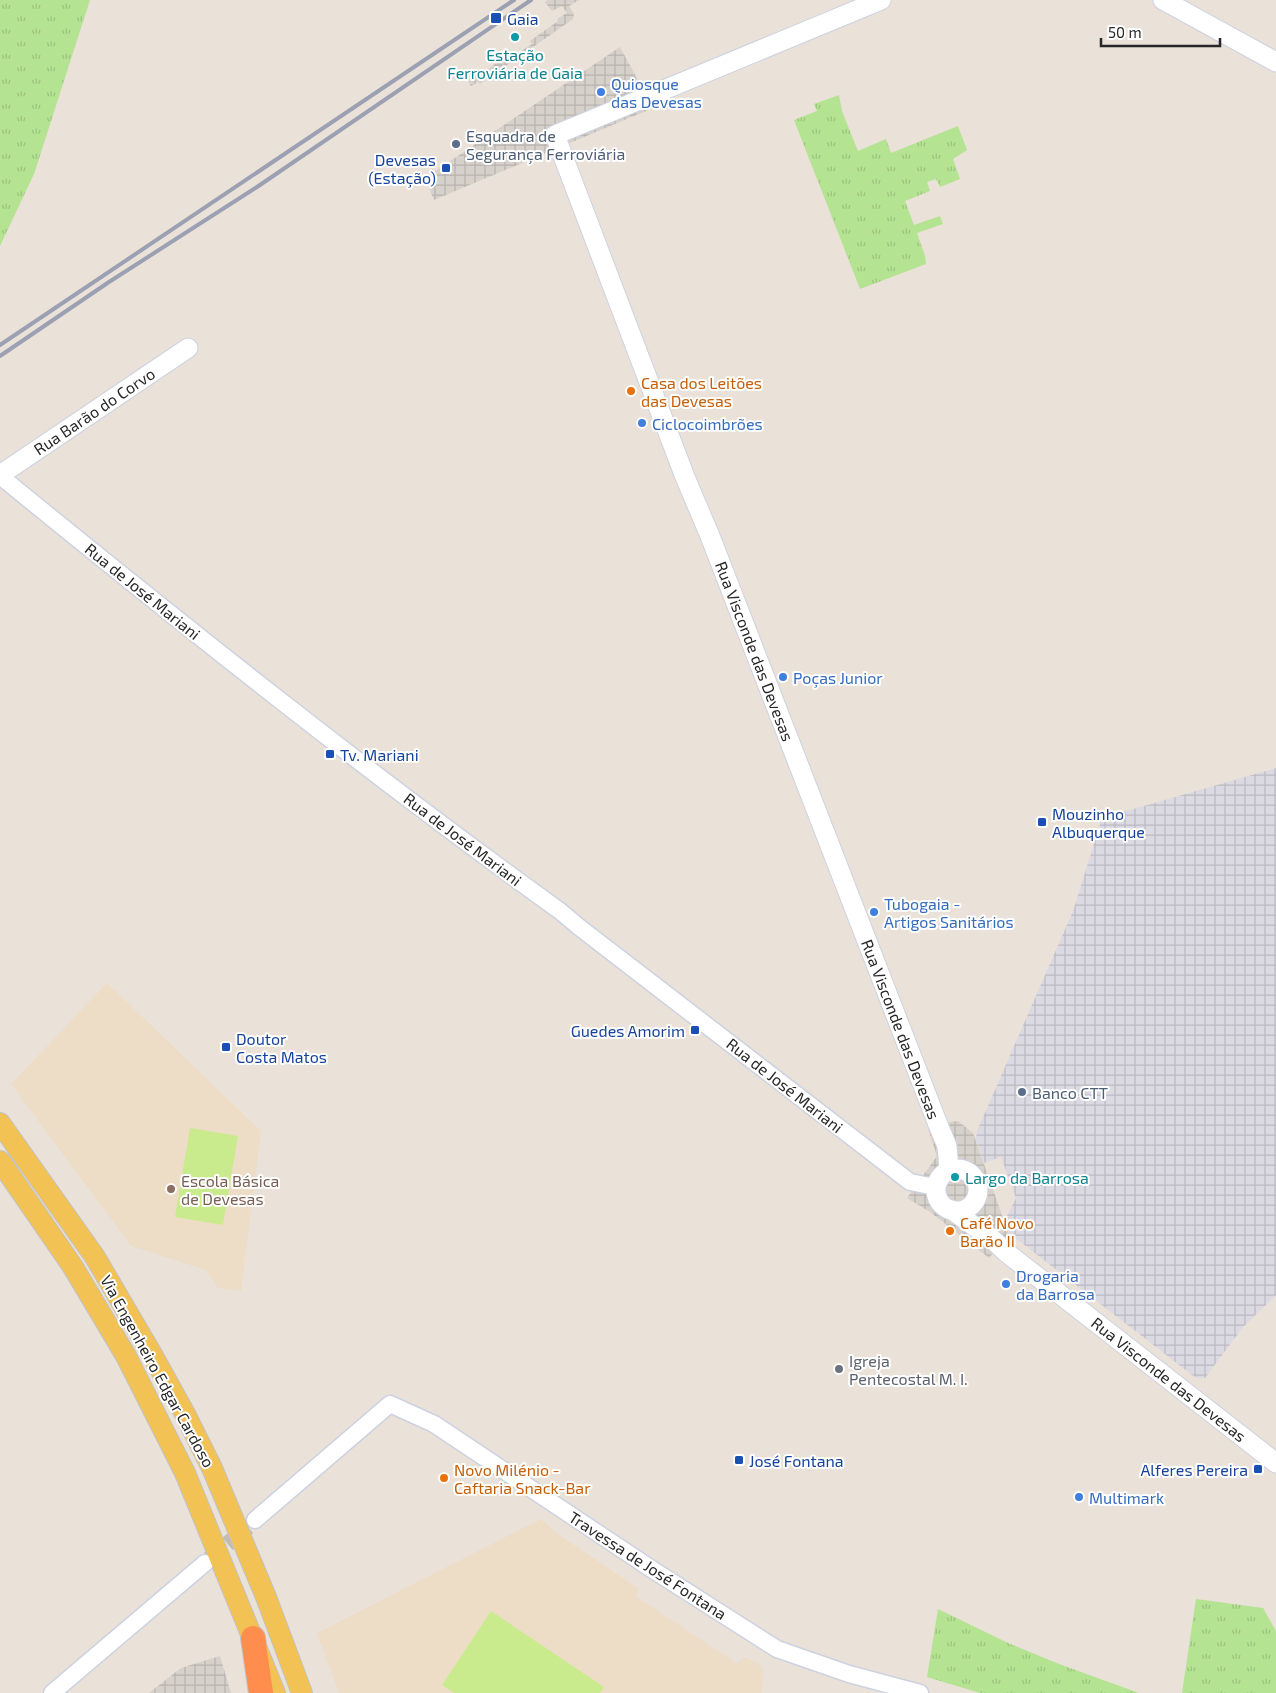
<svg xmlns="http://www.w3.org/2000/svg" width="1276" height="1693" font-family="'Exo 2',sans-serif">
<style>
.industrial{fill:url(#industrial-grid)}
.education{fill:#edddc6}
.grass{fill:url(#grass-tufts)}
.pitch{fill:#caeb8d}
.plaza{fill:url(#plaza-grid)}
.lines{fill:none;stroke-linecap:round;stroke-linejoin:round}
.tertiary-tunnel{stroke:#c3bcb5;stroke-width:16;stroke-dasharray:16 8;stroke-linecap:butt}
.tertiary-casing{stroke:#cdd2e1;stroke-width:19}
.secondary-casing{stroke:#cdd2e1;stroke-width:21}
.primary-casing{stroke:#c3c3c3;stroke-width:22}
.motorway-casing{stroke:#c3c3c3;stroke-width:26}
.tertiary{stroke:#fff;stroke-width:16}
.secondary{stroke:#fff;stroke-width:19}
.primary{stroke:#f3c254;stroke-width:20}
.motorway{stroke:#ff8d4e;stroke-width:24}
.rail{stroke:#9ba0b2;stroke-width:4}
.transit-dot{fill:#1a4fb4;stroke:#fff;stroke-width:2}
.culture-dot{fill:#0f9aa8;stroke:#fff;stroke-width:2}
.shop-dot{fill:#3f7fe0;stroke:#fff;stroke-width:2}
.service-dot{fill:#5c6f8a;stroke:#fff;stroke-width:2}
.food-dot{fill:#e8710a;stroke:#fff;stroke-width:2}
.education-dot{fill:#8d6e63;stroke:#fff;stroke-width:2}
.worship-dot{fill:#6b7280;stroke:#fff;stroke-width:2}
.labels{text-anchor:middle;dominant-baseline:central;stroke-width:4;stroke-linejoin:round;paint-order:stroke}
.transit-label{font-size:16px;fill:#164399;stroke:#fff;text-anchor:start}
.culture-label{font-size:16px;fill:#0d838f;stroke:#fff}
.shop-label{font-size:16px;fill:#366cbe;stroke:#fff;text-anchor:start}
.service-label{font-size:16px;fill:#4e5e75;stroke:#fff;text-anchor:start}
.food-label{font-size:16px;fill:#c56008;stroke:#fff;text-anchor:start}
.street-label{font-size:16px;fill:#272727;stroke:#fff}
.education-label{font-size:16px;fill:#785e54;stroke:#fff;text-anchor:start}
.worship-label{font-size:16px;fill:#5b616d;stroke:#fff;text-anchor:start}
</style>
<defs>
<pattern id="industrial-grid" width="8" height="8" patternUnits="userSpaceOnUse" patternTransform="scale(1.25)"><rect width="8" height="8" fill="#dbd9e2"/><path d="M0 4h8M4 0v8" fill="none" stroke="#bcbac2"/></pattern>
<pattern id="grass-tufts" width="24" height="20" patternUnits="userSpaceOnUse" patternTransform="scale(1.25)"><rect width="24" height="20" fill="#b4e392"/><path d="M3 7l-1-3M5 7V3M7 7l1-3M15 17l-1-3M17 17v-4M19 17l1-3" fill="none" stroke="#9bc37e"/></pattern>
<pattern id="plaza-grid" width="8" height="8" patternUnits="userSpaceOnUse" patternTransform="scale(1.25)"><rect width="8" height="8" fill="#d6d1cb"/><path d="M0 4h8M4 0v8" fill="none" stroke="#b8b3ae"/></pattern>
</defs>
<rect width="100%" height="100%" fill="#eae1d8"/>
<path class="industrial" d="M 1276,768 L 1276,1295 L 1243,1327 L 1205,1378 L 1198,1378 L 1192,1375 L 1009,1233 L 1005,1220 L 1016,1198 L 1001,1157 L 984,1163 L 976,1140 L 977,1131 L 1073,911 L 1102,818 Z"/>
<path class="education" d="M 107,983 L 261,1131 L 241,1291 L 218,1288 L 206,1270 L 131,1246 L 11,1084 Z
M 541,1519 L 556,1533 L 639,1589 L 635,1596 L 738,1664 L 743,1657 L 758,1663 L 763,1670 L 762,1693 L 339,1693 L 317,1633 Z"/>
<path class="grass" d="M 0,0 L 90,0 L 34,174 L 0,246 Z
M 839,95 L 842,111 L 858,151 L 886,139 L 891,153 L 958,126 L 967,150 L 953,159 L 960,179 L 940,187 L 936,179 L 927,182 L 930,191 L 905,201 L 914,225 L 940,216 L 943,224 L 917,233 L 925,256 L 926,264 L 860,289 L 794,120 L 817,111 L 814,104 Z
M 1196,1599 L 1263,1608 L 1276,1631 L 1276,1693 L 1182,1693 Z
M 938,1609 L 1008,1643 L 1059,1664 L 1139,1693 L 980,1693 L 927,1677 Z"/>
<path class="pitch" d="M 190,1128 L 238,1136 L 223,1225 L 175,1217 Z
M 491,1611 L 604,1687 L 600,1693 L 454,1693 L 442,1685 Z"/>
<path class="plaza" d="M 548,0 L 579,0 L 569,6 L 574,14 L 573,19 L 480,84 L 478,82 L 471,86 L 468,82 L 470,81 L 469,79 L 478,73 L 479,75 L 507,56 L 509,59 L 532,44 L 530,41 L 558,21 L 557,19 L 567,13 L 562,6 L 552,11 L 545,2 Z
M 620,47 L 653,108 L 434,200 L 425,178 Z
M 958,1121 L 973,1133 L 1009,1235 L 989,1258 L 930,1212 L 907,1198 L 937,1156 L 928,1129 L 950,1122 Z
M 220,1656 L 231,1693 L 149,1693 L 181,1668 Z"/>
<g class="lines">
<path class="tertiary-tunnel" d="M 209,1559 L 248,1527"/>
<defs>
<path id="tertiary" d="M 0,476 C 183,625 368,773 560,911 L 579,927 L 910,1182 L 935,1187
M 255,1520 L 390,1404 L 434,1424 L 653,1570 L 777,1649 L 849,1674 L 920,1693
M 52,1693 L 205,1563"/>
<path id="secondary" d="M 881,0 L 555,135 L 685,477 L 710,536 L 939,1127 L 947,1146 L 949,1170
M 1163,0 L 1276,62
M 0,475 L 188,348
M936 1190a21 21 0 1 1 42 0a21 21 0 1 1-42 0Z
M 952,1210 L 992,1239 L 1007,1253 L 1276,1463"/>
<path id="primary" d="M 0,1123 L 95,1257 L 153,1356 L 184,1412 L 212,1468 L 266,1597 L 302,1693
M 0,1161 L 73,1267 L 126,1356 L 185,1473 L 275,1693"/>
<path id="motorway" d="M 253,1638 L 261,1693"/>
</defs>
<use href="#tertiary" class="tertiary-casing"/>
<use href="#secondary" class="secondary-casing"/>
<use href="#primary" class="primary-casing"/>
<use href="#motorway" class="motorway-casing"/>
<use href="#tertiary" class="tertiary"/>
<use href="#secondary" class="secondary"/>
<use href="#primary" class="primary"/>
<use href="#motorway" class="motorway"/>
<path class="rail" d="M 0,345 L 514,0
M 0,356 L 109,282 L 257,187 L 531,0"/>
</g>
<g class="transit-dot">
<rect x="490" y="12" width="12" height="12" rx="2.5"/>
<rect x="441" y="163" width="10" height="10" rx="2.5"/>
<rect x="325" y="749" width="10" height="10" rx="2.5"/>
<rect x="1037" y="817" width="10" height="10" rx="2.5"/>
<rect x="690" y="1025" width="10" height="10" rx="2.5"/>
<rect x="221" y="1042" width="10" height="10" rx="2.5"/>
<rect x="734" y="1455" width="10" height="10" rx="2.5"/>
<rect x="1253" y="1464" width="10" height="10" rx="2.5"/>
</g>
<g class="culture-dot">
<circle cx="515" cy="37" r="5"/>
<circle cx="955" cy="1177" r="5"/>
</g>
<g class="shop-dot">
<circle cx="601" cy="92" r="5"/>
<circle cx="642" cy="423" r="5"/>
<circle cx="783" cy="677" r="5"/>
<circle cx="874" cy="912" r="5"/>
<circle cx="1006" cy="1284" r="5"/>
<circle cx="1079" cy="1497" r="5"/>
</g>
<g class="service-dot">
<circle cx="456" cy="144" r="5"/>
<circle cx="1022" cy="1092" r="5"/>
</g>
<g class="food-dot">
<circle cx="631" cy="391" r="5"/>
<circle cx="950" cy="1231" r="5"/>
<circle cx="444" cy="1478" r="5"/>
</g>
<circle class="education-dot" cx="171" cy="1189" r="5"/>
<circle class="worship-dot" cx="839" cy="1369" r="5"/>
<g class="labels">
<g class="transit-label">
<text x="507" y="18">Gaia</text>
<text x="436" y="159" text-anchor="end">Devesas<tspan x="436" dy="18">(Estação)</tspan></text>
<text x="340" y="754">Tv. Mariani</text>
<text x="1052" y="813">Mouzinho<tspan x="1052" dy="18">Albuquerque</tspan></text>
<text x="685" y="1030" text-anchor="end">Guedes Amorim</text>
<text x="236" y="1038">Doutor<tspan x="236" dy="18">Costa Matos</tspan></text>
<text x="749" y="1460">José Fontana</text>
<text x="1248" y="1469" text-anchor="end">Alferes Pereira</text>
</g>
<g class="culture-label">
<text x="515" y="54">Estação<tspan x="515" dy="18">Ferroviária de Gaia</tspan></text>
<text x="965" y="1177" text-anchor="start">Largo da Barrosa</text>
</g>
<g class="shop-label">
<text x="611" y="83">Quiosque<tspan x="611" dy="18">das Devesas</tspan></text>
<text x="652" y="423">Ciclocoimbrões</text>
<text x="793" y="677">Poças Junior</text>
<text x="884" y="903">Tubogaia -<tspan x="884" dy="18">Artigos Sanitários</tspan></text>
<text x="1016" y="1275">Drogaria<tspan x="1016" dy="18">da Barrosa</tspan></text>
<text x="1089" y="1497">Multimark</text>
</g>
<g class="service-label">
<text x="466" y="135">Esquadra de<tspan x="466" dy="18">Segurança Ferroviária</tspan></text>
<text x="1032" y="1092">Banco CTT</text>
</g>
<g class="food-label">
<text x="641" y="382">Casa dos Leitões<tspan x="641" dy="18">das Devesas</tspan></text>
<text x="960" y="1222">Café Novo<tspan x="960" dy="18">Barão II</tspan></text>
<text x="454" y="1469">Novo Milénio -<tspan x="454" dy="18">Caftaria Snack-Bar</tspan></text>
</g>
<g class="street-label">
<text transform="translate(94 411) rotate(-34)">Rua Barão do Corvo</text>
<text transform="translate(143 591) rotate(39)">Rua de José Mariani</text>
<text transform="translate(755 651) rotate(69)">Rua Visconde das Devesas</text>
<text transform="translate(463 839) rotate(37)">Rua de José Mariani</text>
<text transform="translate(901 1029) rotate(69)">Rua Visconde das Devesas</text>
<text transform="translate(785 1085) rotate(38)">Rua de José Mariani</text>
<text transform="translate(158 1371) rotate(61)">Via Engenheiro Edgar Cardoso</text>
<text transform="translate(1169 1379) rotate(38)">Rua Visconde das Devesas</text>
<text transform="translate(648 1565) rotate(33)">Travessa de José Fontana</text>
</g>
<g class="education-label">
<text x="181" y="1180">Escola Básica<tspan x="181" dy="18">de Devesas</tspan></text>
</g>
<g class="worship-label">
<text x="849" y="1360">Igreja<tspan x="849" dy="18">Pentecostal M. I.</tspan></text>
</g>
</g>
<path d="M1101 38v8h119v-8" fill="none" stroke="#272727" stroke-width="2.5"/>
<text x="1108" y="38" font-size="15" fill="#272727" stroke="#ffffff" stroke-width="4" paint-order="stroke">50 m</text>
</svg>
